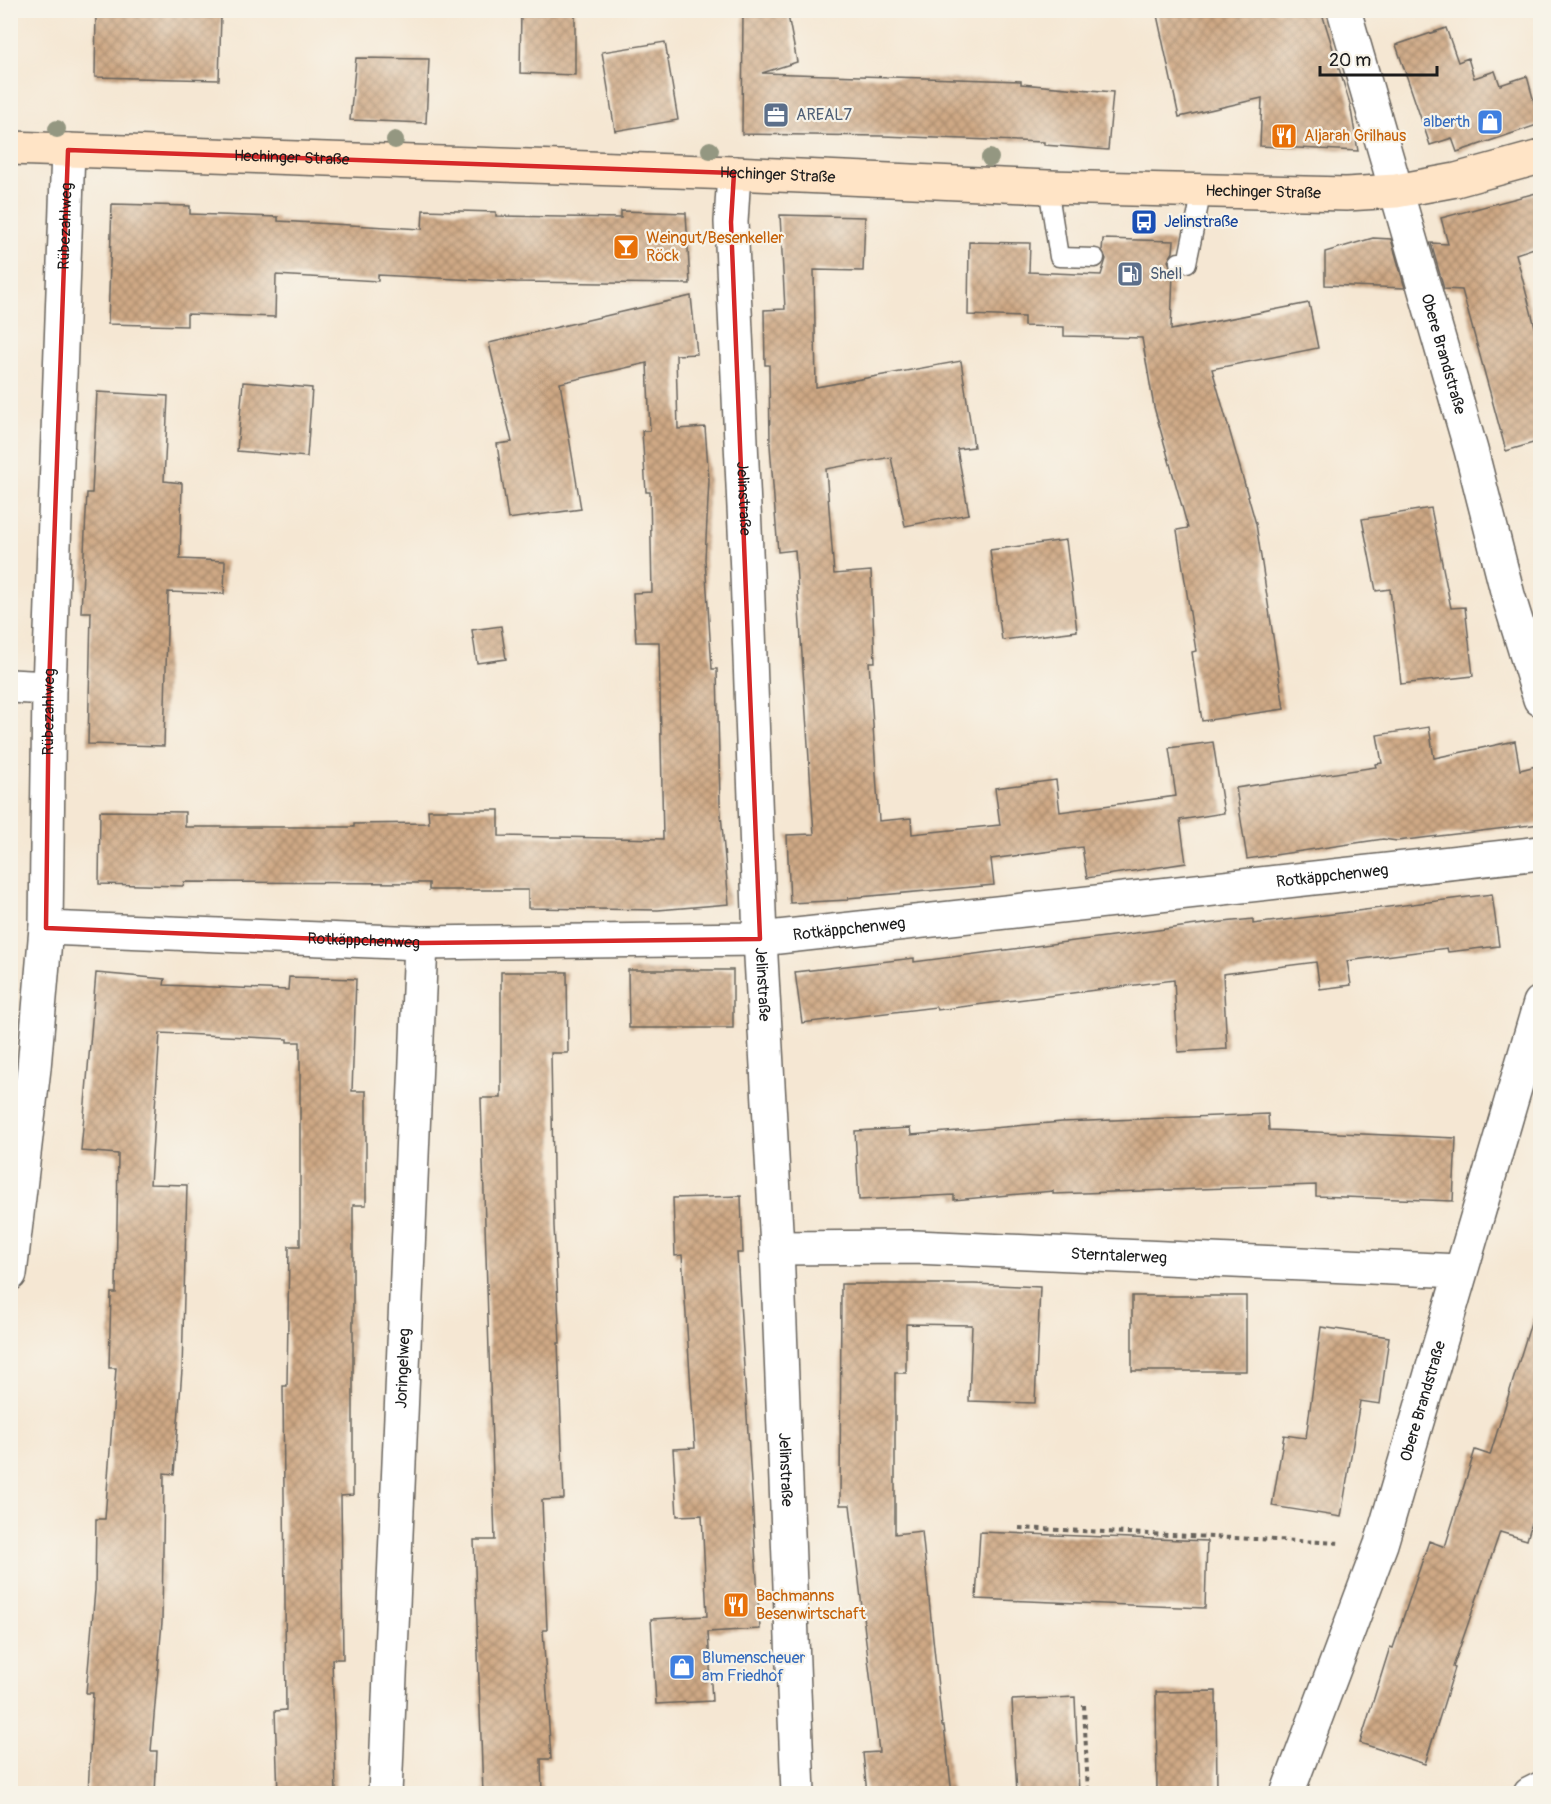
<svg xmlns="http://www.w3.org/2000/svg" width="1551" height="1804" font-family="Pangolin,sans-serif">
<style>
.building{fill:url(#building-cross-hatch)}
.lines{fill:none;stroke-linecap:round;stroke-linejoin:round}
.service-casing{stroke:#68635c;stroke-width:21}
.minor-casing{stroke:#68635c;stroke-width:36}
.secondary-casing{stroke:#68635c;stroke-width:36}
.path{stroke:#68635c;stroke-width:4;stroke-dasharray:4.5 4.5;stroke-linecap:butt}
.service{stroke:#fff;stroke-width:18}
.minor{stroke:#fff;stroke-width:33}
.secondary{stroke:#ffe4c6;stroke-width:33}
.tree{fill:#949781}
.marked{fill:none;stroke:#d62828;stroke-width:4.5;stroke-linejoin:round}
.labels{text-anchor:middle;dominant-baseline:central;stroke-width:4.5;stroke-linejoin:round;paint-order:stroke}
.service-label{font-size:16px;fill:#4e5e75;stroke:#f7f3e8;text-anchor:start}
.shop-label{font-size:16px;fill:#366cbe;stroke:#f7f3e8;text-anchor:end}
.food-label{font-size:16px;fill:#c56008;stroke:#f7f3e8;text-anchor:start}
.street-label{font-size:16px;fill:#1c1c1c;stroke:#f7f3e8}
.transit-label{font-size:16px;fill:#164399;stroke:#f7f3e8;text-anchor:start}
</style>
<defs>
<pattern id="building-cross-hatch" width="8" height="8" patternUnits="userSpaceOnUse" patternTransform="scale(1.5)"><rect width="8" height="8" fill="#cfa985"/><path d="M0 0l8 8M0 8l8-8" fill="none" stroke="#a7896c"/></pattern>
</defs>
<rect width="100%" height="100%" fill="#f7f3e8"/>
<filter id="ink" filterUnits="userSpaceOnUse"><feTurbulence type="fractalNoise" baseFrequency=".0167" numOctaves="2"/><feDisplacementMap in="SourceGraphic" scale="12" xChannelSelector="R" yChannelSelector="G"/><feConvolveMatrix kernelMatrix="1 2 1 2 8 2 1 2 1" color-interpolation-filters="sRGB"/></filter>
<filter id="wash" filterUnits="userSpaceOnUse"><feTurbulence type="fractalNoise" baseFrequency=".008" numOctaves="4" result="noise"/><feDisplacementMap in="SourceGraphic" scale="24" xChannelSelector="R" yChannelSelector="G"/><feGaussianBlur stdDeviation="1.35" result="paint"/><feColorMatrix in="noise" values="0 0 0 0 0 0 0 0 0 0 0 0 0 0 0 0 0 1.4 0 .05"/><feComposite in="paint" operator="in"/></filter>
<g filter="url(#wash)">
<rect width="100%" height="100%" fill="#f5e7d3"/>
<g id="blocks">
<path class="building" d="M 521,10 L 575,10 L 575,75 L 520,73 Z
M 743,10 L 787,10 L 797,62 L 762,73 L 1021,81 L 1021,84 L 1113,92 L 1108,150 L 1044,145 L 1044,142 L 883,136 L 742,134 Z
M 1177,10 L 1321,10 L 1350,104 L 1358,151 L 1260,146 L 1262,98 L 1179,117 L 1157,15 Z
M 96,13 L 221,16 L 219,80 L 95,77 Z
M 1446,28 L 1458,62 L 1468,58 L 1474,78 L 1495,71 L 1500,85 L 1527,76 L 1540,124 L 1457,152 L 1452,138 L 1430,145 L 1396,45 Z
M 665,42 L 678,120 L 615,131 L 602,52 Z
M 356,58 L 429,59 L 426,123 L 350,120 Z
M 1540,192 L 1540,246 L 1516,254 L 1540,346 L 1540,441 L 1506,451 L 1462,290 L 1444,289 L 1431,243 L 1448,244 L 1441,218 Z
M 112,204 L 190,206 L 190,214 L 278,217 L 278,221 L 422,229 L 423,210 L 496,212 L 496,216 L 621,218 L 621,211 L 686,213 L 690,284 L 516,282 L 378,275 L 378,281 L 276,275 L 275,317 L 187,314 L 187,326 L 108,324 Z
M 780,215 L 865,217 L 863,271 L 814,270 L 816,387 L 961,361 L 974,447 L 957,449 L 969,514 L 905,526 L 891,457 L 826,469 L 834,574 L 871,571 L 875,662 L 869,662 L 879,821 L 911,818 L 912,834 L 1000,825 L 995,788 L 1056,780 L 1060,812 L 1176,796 L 1169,748 L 1213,742 L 1224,813 L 1180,820 L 1186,863 L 1087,878 L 1082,847 L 991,859 L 994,885 L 848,898 L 848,900 L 790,903 L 787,835 L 814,834 L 795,550 L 778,552 L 770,445 L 769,365 L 765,365 L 764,310 L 785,309 Z
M 1373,238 L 1391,239 L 1405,288 L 1325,285 L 1325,252 Z
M 1103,239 L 1174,241 L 1173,252 L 1168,261 L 1173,271 L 1171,330 L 1309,303 L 1318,348 L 1212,369 L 1256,524 L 1284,709 L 1202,721 L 1192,652 L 1196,651 L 1177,530 L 1188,528 L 1154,407 L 1142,338 L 1064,336 L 1064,327 L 1024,326 L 1024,317 L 968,315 L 969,242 L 1030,243 L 1029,272 L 1101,275 L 1106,259 L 1102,250 Z
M 691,296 L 697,354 L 676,355 L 678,429 L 705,427 L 709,480 L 705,559 L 712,669 L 717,669 L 720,803 L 729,904 L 658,910 L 528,908 L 528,890 L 429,890 L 429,883 L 184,882 L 183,886 L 99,884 L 100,811 L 185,812 L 185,827 L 354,827 L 354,824 L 429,823 L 428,810 L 499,810 L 499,836 L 663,839 L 659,642 L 636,642 L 633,593 L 652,592 L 650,492 L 646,492 L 642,431 L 650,431 L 647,363 L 560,383 L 581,509 L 508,519 L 497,444 L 512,442 L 489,343 Z
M 243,382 L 312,388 L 307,457 L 237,451 Z
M 97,392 L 168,396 L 164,481 L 182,483 L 180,559 L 225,561 L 224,594 L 168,592 L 164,746 L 88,744 L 91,612 L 81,612 L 87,493 L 92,493 Z
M 1431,508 L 1451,608 L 1465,607 L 1473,676 L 1401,684 L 1390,589 L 1376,591 L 1362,519 Z
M 1066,540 L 1077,631 L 1002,640 L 990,550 Z
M 501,626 L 506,659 L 477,663 L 472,630 Z
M 1429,727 L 1434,758 L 1515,741 L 1520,770 L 1540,765 L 1540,824 L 1397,841 L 1383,839 L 1247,859 L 1236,788 L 1376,767 L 1375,764 L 1382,763 L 1377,735 Z
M 1492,894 L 1499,946 L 1448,952 L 1447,948 L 1347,961 L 1351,985 L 1320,989 L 1316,962 L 1223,974 L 1227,1049 L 1178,1052 L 1174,980 L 937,1010 L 936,1007 L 802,1023 L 795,972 L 914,958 L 914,962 L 1204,924 L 1253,919 L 1253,924 Z
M 628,970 L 733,970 L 733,1028 L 629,1028 Z
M 501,972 L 567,972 L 568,1053 L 551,1053 L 554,1226 L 560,1343 L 558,1343 L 564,1499 L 542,1500 L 547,1630 L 543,1630 L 551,1759 L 541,1759 L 542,1794 L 483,1794 L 474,1540 L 495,1540 L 481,1098 L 501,1098 Z
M 96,973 L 165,979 L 164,985 L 288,990 L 289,977 L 356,979 L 352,1091 L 366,1091 L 366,1205 L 353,1205 L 353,1495 L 341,1496 L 343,1659 L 332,1659 L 336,1794 L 278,1794 L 275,1711 L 286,1710 L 283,1386 L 287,1386 L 289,1246 L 300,1246 L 300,1042 L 287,1042 L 287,1039 L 160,1033 L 150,1184 L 187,1185 L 182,1370 L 174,1474 L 164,1473 L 162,1622 L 151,1751 L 157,1751 L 155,1794 L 88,1794 L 93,1693 L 86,1693 L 95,1590 L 96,1519 L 105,1519 L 116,1368 L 109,1368 L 111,1293 L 116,1293 L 118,1154 L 81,1151 Z
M 1268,1114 L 1269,1130 L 1456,1138 L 1453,1201 L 1316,1196 L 1316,1185 L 1053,1194 L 1053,1191 L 954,1200 L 954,1195 L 859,1200 L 855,1131 L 910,1128 L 911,1135 L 1062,1122 Z
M 741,1196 L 743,1253 L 737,1253 L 760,1629 L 708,1632 L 712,1701 L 656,1704 L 651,1619 L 707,1616 L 702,1515 L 677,1516 L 673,1449 L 695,1448 L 682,1255 L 675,1256 L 673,1198 Z
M 841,1284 L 974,1284 L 1040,1287 L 1035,1403 L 969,1401 L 972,1325 L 906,1324 L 906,1373 L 895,1373 L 895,1534 L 922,1531 L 942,1726 L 944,1726 L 952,1794 L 867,1794 L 863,1753 L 879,1752 L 850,1505 L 840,1505 Z
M 1132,1296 L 1246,1296 L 1246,1371 L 1132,1371 Z
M 1533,1316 L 1540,1317 L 1540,1495 L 1527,1540 L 1500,1532 L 1453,1667 L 1455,1668 L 1425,1764 L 1360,1743 L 1390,1647 L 1393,1648 L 1429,1541 L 1445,1547 L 1475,1450 L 1490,1455 Z
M 1321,1327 L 1389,1337 L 1380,1404 L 1360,1401 L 1341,1517 L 1272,1506 L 1284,1435 L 1306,1438 Z
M 980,1532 L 1207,1541 L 1205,1608 L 976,1599 Z
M 1216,1691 L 1217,1794 L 1157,1794 L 1156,1692 Z
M 1075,1697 L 1079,1794 L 1017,1794 L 1012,1700 Z"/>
</g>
</g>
<g filter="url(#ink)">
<use href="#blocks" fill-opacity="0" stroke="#68635c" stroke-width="1.5"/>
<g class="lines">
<defs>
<path id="service" d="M 1048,187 L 1059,257 L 1095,258
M 1179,262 L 1187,263 L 1202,190"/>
<g id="minor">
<path id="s1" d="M 1344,10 L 1471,450 L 1508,595 L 1540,699"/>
<path id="s2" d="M 734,173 L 731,222 L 747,573 L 760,939 L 777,1248 L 798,1794"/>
<path d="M 10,686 L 49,688"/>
<path id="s3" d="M 46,928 L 421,943 L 760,939 L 1540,853"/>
<path id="s4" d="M 777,1248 L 915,1247 L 1460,1271"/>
<path id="s5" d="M 10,1274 L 34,1068 L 46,928 L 49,688 L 68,150"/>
<path id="s6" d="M 385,1794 L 421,943"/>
<path id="s7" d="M 1287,1794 L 1381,1544 L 1540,1003"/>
<path d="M 1530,1794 L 1540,1789"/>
</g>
<g id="secondary">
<path id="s8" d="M 10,148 L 734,173 L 1048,187 L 1346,194 L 1396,191 L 1456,180 L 1540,157"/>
</g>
</defs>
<use href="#service" class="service-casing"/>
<use href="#minor" class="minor-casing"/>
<use href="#secondary" class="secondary-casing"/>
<path class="path" d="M 1019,1528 L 1341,1543
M 1084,1705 L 1088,1794"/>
<use href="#service" class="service"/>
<use href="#minor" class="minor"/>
<use href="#secondary" class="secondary"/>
</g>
<g class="tree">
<circle cx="57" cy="129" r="9"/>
<circle cx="395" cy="140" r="9"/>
<circle cx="710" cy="150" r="9"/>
<circle cx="990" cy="158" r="9"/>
</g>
</g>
<path class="marked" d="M 68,150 L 734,173 L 731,222 L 760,939 L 421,943 L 46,928 L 49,688 Z"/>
<defs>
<symbol id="office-square" viewBox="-11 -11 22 22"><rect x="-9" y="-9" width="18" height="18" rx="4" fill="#5c6f8a" stroke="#f7f3e8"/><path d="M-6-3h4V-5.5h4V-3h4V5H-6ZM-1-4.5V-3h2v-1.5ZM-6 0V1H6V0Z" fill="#fff"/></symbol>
<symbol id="shop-square" viewBox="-11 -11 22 22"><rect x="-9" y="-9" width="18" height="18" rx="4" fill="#3f7fe0" stroke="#f7f3e8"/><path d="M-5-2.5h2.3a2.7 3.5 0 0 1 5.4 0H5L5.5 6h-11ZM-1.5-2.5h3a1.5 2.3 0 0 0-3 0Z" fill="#fff"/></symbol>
<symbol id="restaurant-square" viewBox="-11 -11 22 22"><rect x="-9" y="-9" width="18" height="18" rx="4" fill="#e8710a" stroke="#f7f3e8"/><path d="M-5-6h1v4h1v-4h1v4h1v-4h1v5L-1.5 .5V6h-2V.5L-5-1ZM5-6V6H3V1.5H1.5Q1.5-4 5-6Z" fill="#fff"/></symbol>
<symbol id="bus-square" viewBox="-11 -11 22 22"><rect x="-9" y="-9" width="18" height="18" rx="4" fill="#1a4fb4" stroke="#f7f3e8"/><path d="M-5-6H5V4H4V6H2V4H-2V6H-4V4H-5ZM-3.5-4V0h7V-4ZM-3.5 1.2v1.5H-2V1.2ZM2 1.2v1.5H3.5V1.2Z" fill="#fff"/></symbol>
<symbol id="bar-square" viewBox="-11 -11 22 22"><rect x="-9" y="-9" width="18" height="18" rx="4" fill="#e8710a" stroke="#f7f3e8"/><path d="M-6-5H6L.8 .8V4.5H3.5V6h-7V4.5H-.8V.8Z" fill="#fff"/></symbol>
<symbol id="fuel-square" viewBox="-11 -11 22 22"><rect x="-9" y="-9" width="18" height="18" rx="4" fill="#5c6f8a" stroke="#f7f3e8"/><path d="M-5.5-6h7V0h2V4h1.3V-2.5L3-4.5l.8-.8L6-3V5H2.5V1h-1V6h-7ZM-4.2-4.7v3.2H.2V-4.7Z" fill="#fff"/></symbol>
</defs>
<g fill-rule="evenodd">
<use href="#office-square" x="761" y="100" width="30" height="30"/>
<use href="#shop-square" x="1475" y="107" width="30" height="30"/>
<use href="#restaurant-square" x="1269" y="121" width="30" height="30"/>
<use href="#bus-square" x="1129" y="207" width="30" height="30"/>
<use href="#bar-square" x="611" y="232" width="30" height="30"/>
<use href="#fuel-square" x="1115" y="259" width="30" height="30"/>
<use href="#restaurant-square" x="721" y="1590" width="30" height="30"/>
<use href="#shop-square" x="667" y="1652" width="30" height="30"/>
</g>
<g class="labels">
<g class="service-label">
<text x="796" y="115">AREAL7</text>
<text x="1150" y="274">Shell</text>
</g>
<g class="shop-label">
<text x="1470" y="122">alberth</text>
<text x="702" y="1658" text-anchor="start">Blumenscheuer<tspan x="702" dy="18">am Friedhof</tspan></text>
</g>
<g class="food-label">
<text x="1304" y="136">Aljarah Grilhaus</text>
<text x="646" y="238">Weingut/Besenkeller<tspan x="646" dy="18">Röck</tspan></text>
<text x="756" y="1596">Bachmanns<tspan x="756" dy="18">Besenwirtschaft</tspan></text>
</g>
<g class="street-label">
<text stroke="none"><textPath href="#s8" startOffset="282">Hechinger Straße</textPath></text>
<text stroke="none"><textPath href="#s8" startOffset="768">Hechinger Straße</textPath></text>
<text stroke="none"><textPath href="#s8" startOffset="1254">Hechinger Straße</textPath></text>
<text stroke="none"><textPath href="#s5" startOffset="1050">Rübezahlweg</textPath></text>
<text stroke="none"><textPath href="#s1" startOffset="358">Obere Brandstraße</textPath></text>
<text stroke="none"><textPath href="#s2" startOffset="326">Jelinstraße</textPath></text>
<text stroke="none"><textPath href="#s5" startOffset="564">Rübezahlweg</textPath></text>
<text stroke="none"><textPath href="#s3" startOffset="1290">Rotkäppchenweg</textPath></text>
<text stroke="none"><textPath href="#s3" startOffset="804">Rotkäppchenweg</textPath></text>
<text stroke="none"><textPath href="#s3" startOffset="318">Rotkäppchenweg</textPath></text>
<text stroke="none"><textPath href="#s2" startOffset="812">Jelinstraße</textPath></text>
<text stroke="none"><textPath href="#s4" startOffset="342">Sterntalerweg</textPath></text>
<text stroke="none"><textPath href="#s6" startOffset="426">Joringelweg</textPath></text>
<text stroke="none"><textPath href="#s7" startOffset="416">Obere Brandstraße</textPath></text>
<text stroke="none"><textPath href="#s2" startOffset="1298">Jelinstraße</textPath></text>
</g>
<g class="transit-label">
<text x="1164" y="222">Jelinstraße</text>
</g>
</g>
<rect width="1551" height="1804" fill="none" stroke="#f7f3e8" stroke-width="36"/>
<path d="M1320 66v9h117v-9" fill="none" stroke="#1c1c1c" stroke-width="3"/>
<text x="1329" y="66" font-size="18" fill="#1c1c1c" stroke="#f7f3e8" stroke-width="4.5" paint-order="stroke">20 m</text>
</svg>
